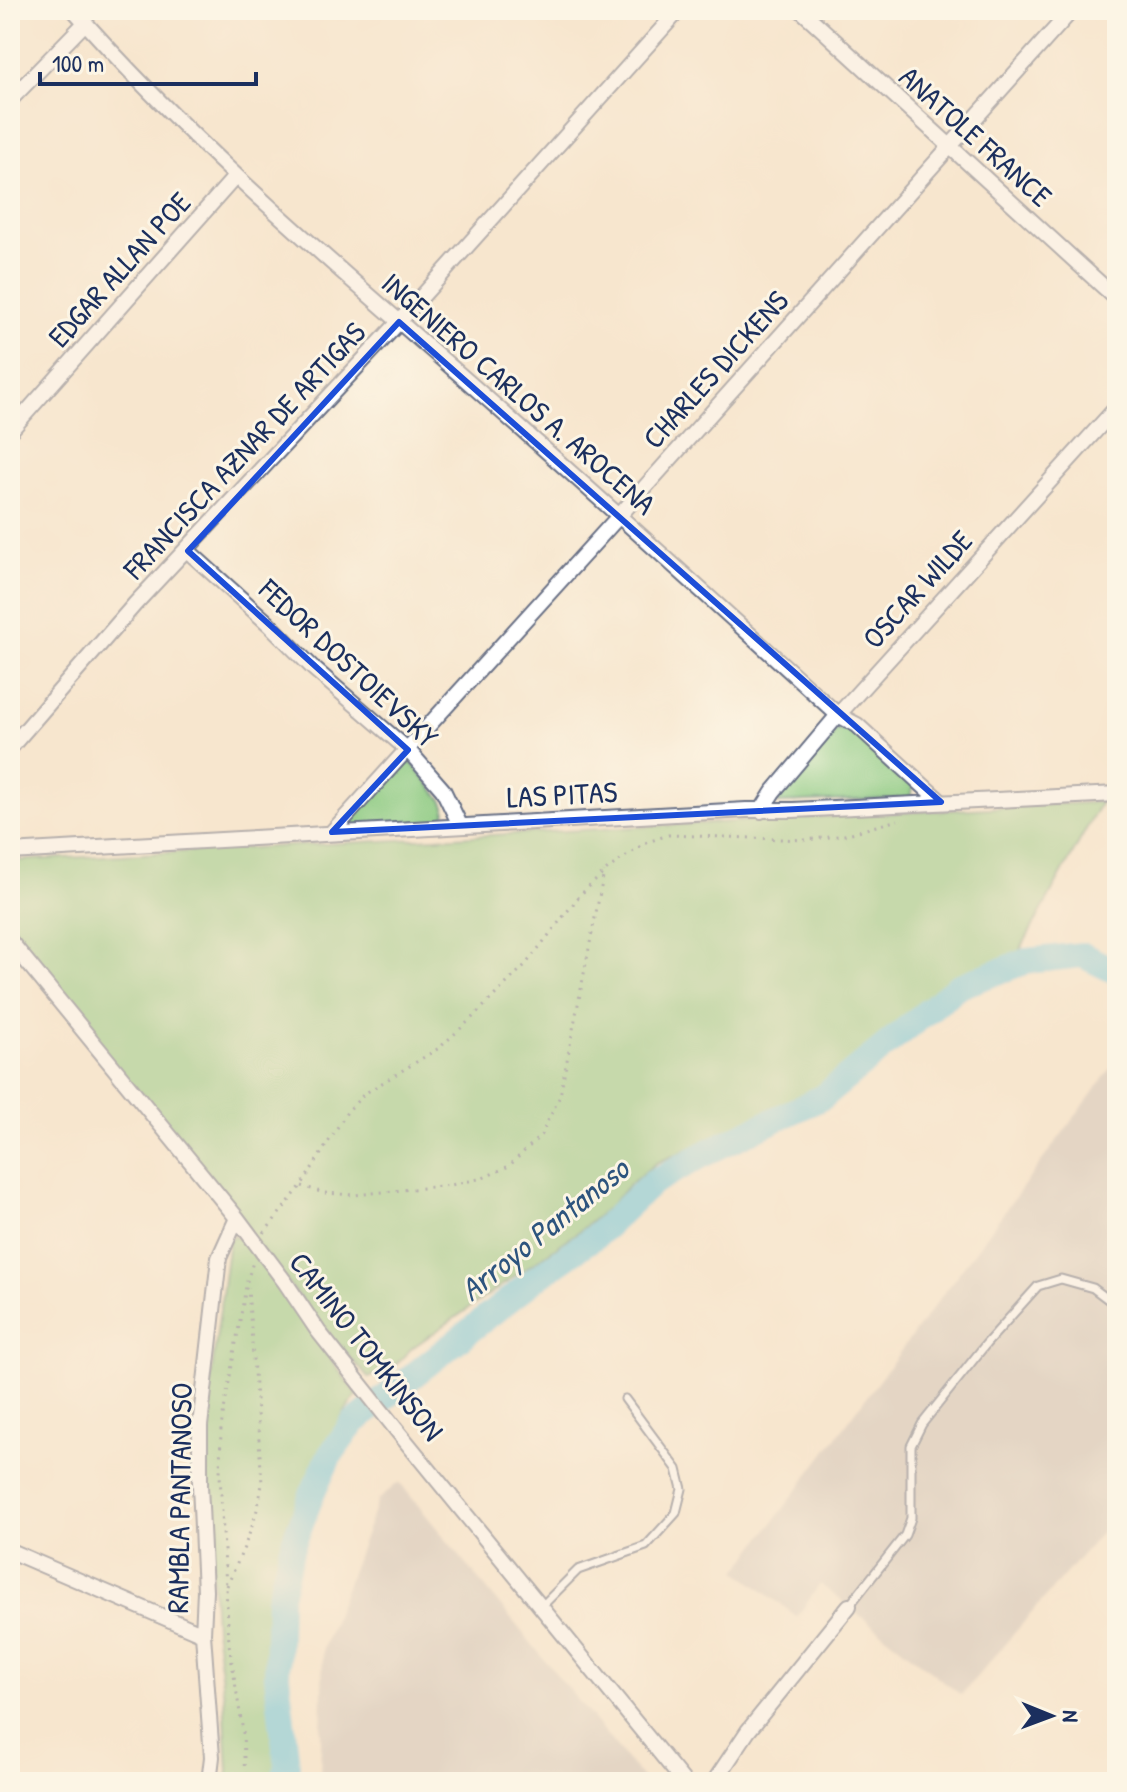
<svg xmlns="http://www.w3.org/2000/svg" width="1127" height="1792" font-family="'Patrick Hand',sans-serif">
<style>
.industrial{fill:#ccc2b9}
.green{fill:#8ac980;stroke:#527c6f;stroke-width:2}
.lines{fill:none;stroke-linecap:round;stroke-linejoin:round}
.river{stroke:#62c5e0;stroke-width:26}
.lane-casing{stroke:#686f85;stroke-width:11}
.street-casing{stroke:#686f85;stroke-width:18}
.path{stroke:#686f85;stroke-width:3;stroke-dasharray:2 6;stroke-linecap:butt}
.lane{stroke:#fff;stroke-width:7}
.street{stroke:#fff;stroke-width:14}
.marked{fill:none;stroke:#1d4ed8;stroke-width:6;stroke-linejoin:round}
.labels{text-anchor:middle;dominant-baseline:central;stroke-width:6;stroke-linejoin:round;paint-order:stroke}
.street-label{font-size:30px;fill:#1b2f5e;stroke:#fcf5e5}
.water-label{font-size:32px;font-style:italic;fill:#2d547e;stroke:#fcf5e5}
</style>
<rect width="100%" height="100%" fill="#fcf5e5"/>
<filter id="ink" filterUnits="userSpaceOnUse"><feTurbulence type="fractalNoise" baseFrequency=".0125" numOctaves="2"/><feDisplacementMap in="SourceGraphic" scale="16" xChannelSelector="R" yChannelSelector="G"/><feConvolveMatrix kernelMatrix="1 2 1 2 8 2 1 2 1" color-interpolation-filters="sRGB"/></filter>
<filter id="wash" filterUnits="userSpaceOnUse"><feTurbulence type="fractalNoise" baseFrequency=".006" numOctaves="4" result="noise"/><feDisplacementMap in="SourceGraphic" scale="32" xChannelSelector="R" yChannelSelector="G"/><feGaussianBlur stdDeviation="1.8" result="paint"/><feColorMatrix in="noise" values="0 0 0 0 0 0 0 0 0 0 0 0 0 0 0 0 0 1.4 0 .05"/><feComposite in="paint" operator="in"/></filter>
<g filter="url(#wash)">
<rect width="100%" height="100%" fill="#f7e6ce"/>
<path class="industrial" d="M 1117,1060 L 1117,1514 L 961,1695 L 820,1584 L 797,1617 L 737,1571 Z
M 399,1482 L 645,1782 L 320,1782 L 323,1648 L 378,1500 Z"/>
<path class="green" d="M 837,729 L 854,731 L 910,779 L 913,786 L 910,798 L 778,803 L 779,797 Z
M 404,763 L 412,763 L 442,800 C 448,810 447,817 436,823 L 351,826 L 353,817 Z
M 1101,802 L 1019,952 L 952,989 L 902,1033 L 812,1091 L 758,1119 L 656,1163 L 629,1185 L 609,1207 L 581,1230 L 412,1348 L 394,1366 L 369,1378 L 333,1339 L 10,935 L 10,861 Z
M 234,1236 L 246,1244 L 357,1395 C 344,1409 336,1431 326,1448 C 302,1488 280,1531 274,1578 C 265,1646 279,1714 275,1782 L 225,1782 L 228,1772 L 224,1697 L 215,1629 L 206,1455 L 207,1409 L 229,1240 Z"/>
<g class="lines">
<path class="river" d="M 284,1782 L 287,1765 L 277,1676 L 279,1600 L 292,1547 L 311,1497 L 329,1457 L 353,1423 L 539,1276 L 597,1235 L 653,1182 L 714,1149 L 823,1097 L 957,987 L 1027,961 L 1082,955 L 1117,972"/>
</g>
</g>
<g filter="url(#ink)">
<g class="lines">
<defs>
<path id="lane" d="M 849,1606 L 905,1535 L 911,1518 L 911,1446 L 922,1424 L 986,1344 L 1038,1286 L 1061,1279 L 1093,1288 L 1117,1306
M 541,1607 L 578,1570 L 646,1546 L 676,1513 L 682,1489 L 677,1469 L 625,1399"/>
<path id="street" d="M 74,10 C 195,148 336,266 474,387 C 597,495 718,605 838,715 L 857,725 L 941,802
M 801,10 L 1117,299
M 10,100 L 85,23
M 10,431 L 235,177
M 188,551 L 269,624 L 313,668 L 408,750 L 443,790 L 460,825
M 10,748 L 135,604 L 399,322 L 679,10
M 761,811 L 773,792 L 838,715 L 1117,407
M 332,832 L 620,515 L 1072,10
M 10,852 L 746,810 L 793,810 L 1117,794
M 10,941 L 237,1218 L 285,1282 L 318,1331 L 399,1433 L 684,1782
M 10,1551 L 203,1634
M 209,1782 L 212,1757 L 203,1634 L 205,1591 L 200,1485 L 200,1426 L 219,1258 L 237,1218
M 714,1782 L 748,1731 L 849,1606"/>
</defs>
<use href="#lane" class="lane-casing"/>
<use href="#street" class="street-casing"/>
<path class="path" d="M 302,1186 L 324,1193 L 354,1195 L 451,1185 L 483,1178 L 509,1166 L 541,1135 L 560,1096 L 604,872
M 264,1233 L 301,1186 L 347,1112 L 364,1094 L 439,1048 L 471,1019 L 526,964 L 581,894 L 609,868 L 645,843 L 668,835 L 807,840 L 844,835 L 898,820
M 227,1586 C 242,1552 258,1520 262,1483 L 248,1288
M 245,1782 L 243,1732 L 229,1644 L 220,1475 L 221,1427 L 247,1281 L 253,1262"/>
<use href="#lane" class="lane"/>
<use href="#street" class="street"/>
</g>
</g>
<path d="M0 0H1127V1792H0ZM 399,322 L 941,802 L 332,832 L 408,750 L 188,551 Z" fill="#f7e6ce" fill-opacity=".55" fill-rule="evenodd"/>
<path class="marked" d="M 399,322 L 941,802 L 332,832 L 408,750 L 188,551 Z"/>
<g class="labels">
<g class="street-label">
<text transform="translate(976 136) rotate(42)">ANATOLE FRANCE</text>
<text transform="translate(119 269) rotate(-48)">EDGAR ALLAN POE</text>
<text transform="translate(715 369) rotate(-48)">CHARLES DICKENS</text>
<text transform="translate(519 393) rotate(41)">INGENIERO CARLOS A. AROCENA</text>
<text transform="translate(244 450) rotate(-47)">FRANCISCA AZNAR DE ARTIGAS</text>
<text transform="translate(917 589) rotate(-48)">OSCAR WILDE</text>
<text transform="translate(349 663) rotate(43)">FEDOR DOSTOIEVSKY</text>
<text transform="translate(562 794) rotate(-3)">LAS PITAS</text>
<text transform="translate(367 1346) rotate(52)">CAMINO TOMKINSON</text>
<text transform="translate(179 1498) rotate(-89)">RAMBLA PANTANOSO</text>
</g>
<g class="water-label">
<text transform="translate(544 1229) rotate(-39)">Arroyo Pantanoso</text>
</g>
</g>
<rect width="1127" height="1792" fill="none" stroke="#fcf5e5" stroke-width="40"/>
<g transform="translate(1051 1716) rotate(91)" stroke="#fcf5e5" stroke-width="6" paint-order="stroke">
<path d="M0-6L14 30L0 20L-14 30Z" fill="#1b2f5e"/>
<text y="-12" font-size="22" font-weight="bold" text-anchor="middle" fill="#1b2f5e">N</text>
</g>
<path d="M40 72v12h216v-12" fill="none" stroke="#1b2f5e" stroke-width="4"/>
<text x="52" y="72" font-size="24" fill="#1b2f5e" stroke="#fcf5e5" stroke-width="6" paint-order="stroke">100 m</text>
</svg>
